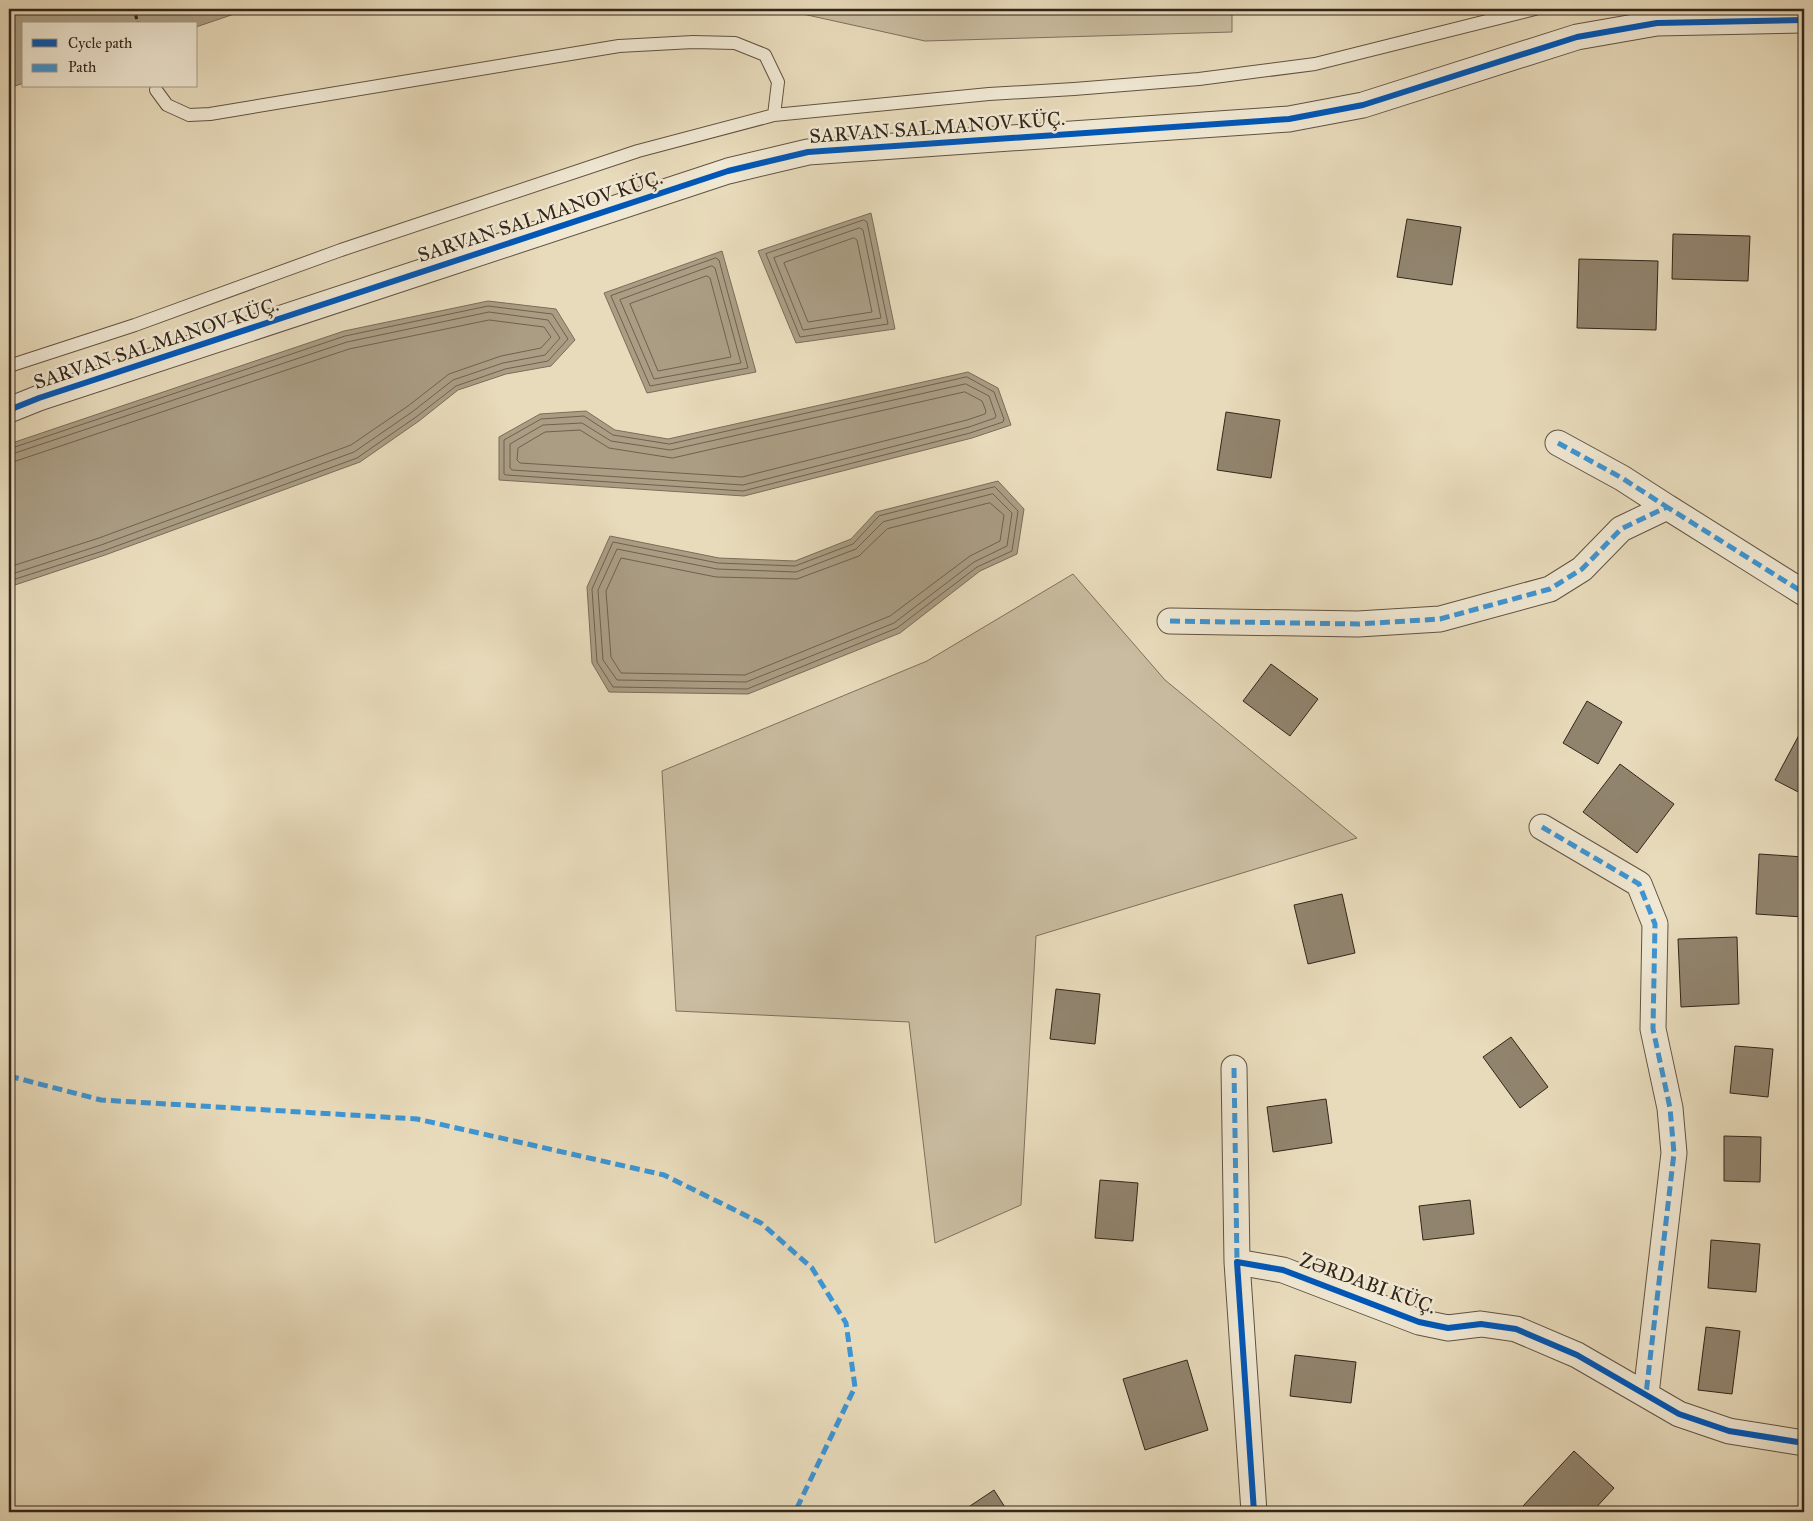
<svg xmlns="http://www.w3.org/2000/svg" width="1813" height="1521" font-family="'IM FELL Great Primer',serif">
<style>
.green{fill:#c9bca0;stroke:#7e715d}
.water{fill:#aa9d84;stroke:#7a6d5a}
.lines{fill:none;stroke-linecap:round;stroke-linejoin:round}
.shore{stroke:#6e624f;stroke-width:1}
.building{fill:#91846e;stroke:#32261a}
.lane-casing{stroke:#605342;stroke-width:14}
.street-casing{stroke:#605342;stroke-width:27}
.path{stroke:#32261a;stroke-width:3;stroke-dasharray:4 2.5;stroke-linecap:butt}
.lane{stroke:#f0e8d3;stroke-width:12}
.street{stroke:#f0e8d3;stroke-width:25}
.quiet{stroke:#3d95d4;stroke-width:5;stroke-dasharray:10 5;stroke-linecap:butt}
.cycleway-casing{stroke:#f0e8d3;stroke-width:9}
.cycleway{stroke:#0057b8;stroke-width:6}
.labels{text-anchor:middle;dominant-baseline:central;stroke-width:5;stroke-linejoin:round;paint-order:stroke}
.street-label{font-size:20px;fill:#32261a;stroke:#f0e8d3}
</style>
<rect width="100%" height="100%" fill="#e8dbbb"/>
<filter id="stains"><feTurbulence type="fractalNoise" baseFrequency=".004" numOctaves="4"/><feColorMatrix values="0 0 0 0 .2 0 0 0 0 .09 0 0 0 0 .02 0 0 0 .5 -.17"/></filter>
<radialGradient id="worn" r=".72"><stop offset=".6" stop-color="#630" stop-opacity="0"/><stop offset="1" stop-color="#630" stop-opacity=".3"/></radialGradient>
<path class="green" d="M 780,9 L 1232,9 L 1232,32 L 925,41 Z
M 1073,574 L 1165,680 L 1357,838 L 1036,936 L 1021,1205 L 935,1243 L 909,1022 L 676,1011 L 662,771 L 927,661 Z"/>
<path class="water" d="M 9,9 L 249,9 L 196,27 L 196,24 L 24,24 L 24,83 L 9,88 Z
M 871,213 L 895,329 L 796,343 L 758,251 Z
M 722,251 L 756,372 L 647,393 L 604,293 Z
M 488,301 L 556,309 L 575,340 L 551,366 L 506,374 L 458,390 L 419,421 L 360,462 L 105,555 L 9,587 L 9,444 L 344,331 Z
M 968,372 L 998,388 L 1011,425 L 972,438 L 744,496 L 499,480 L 499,437 L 540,414 L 586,411 L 615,430 L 668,439 Z
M 998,481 L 1024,509 L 1017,554 L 980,571 L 900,633 L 748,694 L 609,692 L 592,663 L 587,587 L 610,536 L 719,558 L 795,561 L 851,539 L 876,512 Z"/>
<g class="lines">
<path class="shore" d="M 864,220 L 867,222 L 888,324 L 800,337 L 766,254 Z
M 860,228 L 863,230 L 881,318 L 803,330 L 774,258 Z
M 854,238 L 857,240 L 872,312 L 808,322 L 784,263 Z
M 716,258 L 719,260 L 748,368 L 650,386 L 611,296 Z
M 712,266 L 715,268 L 741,363 L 654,379 L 620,300 Z
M 707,276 L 710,278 L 731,357 L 658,371 L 630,304 Z
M 967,377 L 994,392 L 1004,419 L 1003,422 L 970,433 L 743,491 L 506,475 L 504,474 L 504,440 L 541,419 L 584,416 L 613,435 L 669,444 Z
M 966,384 L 989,396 L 996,416 L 995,418 L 969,427 L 743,485 L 512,470 L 510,468 L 510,444 L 543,425 L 582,423 L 611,441 L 670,450 Z
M 965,392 L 982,401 L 986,411 L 985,414 L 967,420 L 742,477 L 520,463 L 517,460 L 518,448 L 545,432 L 580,430 L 609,448 L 672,458 Z
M 9,449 L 345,336 L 488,306 L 552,314 L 568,339 L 548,361 L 505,369 L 456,386 L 416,417 L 357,458 L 103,551 L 9,581
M 9,455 L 347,342 L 489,312 L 548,320 L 560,338 L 545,355 L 503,363 L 453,380 L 412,412 L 354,452 L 101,545 L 9,575
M 9,462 L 16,461 L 349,349 L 489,320 L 544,327 L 551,337 L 541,348 L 501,356 L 449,374 L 408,406 L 351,445 L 99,538 L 9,567
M 995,487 L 1018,511 L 1012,551 L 977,567 L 897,628 L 747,689 L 613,687 L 597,662 L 592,589 L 613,542 L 718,563 L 795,566 L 853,544 L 879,516 Z
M 993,494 L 1012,513 L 1007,546 L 974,562 L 894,623 L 746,682 L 617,680 L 603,660 L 598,590 L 617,549 L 717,569 L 796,572 L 856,549 L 883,522 Z
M 990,503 L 1004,515 L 1000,541 L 970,556 L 890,616 L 745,675 L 621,673 L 611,657 L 606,591 L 621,558 L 716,577 L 797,579 L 859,556 L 887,529 Z"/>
</g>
<path class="building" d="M 1407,219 L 1461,227 L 1452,285 L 1397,277 Z
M 1673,234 L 1750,236 L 1748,281 L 1672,279 Z
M 1579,259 L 1658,261 L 1656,330 L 1577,328 Z
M 1226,412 L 1280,420 L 1271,478 L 1217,470 Z
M 1271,664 L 1318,699 L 1290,736 L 1243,701 Z
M 1587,701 L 1622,722 L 1598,764 L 1563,743 Z
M 1799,735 L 1804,738 L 1804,795 L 1775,780 Z
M 1620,764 L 1674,804 L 1637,853 L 1583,812 Z
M 1759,854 L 1804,857 L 1803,917 L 1756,914 Z
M 1342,894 L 1355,953 L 1308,964 L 1294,905 Z
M 1737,937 L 1739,1004 L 1681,1007 L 1678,939 Z
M 1056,989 L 1100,994 L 1095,1044 L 1050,1039 Z
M 1511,1037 L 1548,1087 L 1520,1108 L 1483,1057 Z
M 1735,1046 L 1773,1049 L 1768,1097 L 1730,1093 Z
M 1326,1099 L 1332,1143 L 1273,1152 L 1267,1107 Z
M 1724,1136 L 1761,1137 L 1760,1182 L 1724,1181 Z
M 1100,1180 L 1138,1183 L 1133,1241 L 1095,1238 Z
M 1470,1200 L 1474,1234 L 1423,1240 L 1419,1206 Z
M 1711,1240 L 1760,1244 L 1756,1292 L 1708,1288 Z
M 1706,1327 L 1740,1331 L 1732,1394 L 1698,1390 Z
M 1295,1355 L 1356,1362 L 1351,1403 L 1290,1396 Z
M 1187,1360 L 1208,1430 L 1145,1450 L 1123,1379 Z
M 1574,1451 L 1614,1488 L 1592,1512 L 1530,1512 L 1523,1506 Z
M 994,1490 L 1008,1512 L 961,1512 Z"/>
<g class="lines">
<defs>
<path id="lane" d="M 156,90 L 167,105 L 189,115 L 210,114 L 619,46 L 693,42 L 735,43 L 765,55 L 778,82 L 774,115
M 9,366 L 135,325 L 341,250 L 638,151 L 774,115 L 989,94 L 1074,89 L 1199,79 L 1315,64 L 1535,9"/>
<path id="street" d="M 9,410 L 39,398 L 728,171 L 808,152 L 1289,119 L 1363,105 L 1577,37 L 1657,23 L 1804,20
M 1558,443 L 1622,478 L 1667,507
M 1170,621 L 1358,624 L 1440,619 L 1550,589 L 1582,569 L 1621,529 L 1667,507 L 1804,593
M 1542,827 L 1639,884 L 1655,924 L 1653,1029 L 1670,1108 L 1674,1153 L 1646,1394
M 1234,1068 L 1237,1262
M 1254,1512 L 1237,1262 L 1283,1270 L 1419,1322 L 1448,1328 L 1481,1324 L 1516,1329 L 1577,1355 L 1679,1414 L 1729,1431 L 1804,1443"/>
</defs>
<use href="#lane" class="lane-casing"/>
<use href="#street" class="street-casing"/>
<path class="path" d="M 134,9 L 138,24"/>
<use href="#lane" class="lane"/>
<use href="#street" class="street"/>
<path class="quiet" d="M 1558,443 L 1622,478 L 1667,507
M 1170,621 L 1358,624 L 1440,619 L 1550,589 L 1582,569 L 1621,529 L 1667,507 L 1804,593
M 1542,827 L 1639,884 L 1655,924 L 1653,1029 L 1670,1108 L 1674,1153 L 1646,1394
M 1234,1068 L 1237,1262
M 9,1076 L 101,1100 L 417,1119 L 664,1175 L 761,1223 L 812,1268 L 846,1323 L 855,1387 L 795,1512"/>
<defs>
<path id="cycleway" d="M 9,410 L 39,398 L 728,171 L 808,152 L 1289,119 L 1363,105 L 1577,37 L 1657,23 L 1804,20
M 1254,1512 L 1237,1262 L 1283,1270 L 1419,1322 L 1448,1328 L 1481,1324 L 1516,1329 L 1577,1355 L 1679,1414 L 1729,1431 L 1804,1443"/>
</defs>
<use href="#cycleway" class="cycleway-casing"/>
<use href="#cycleway" class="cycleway"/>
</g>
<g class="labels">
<g class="street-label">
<text transform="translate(937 127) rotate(-4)">SARVAN SALMANOV KÜÇ.</text>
<text transform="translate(540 216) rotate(-18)">SARVAN SALMANOV KÜÇ.</text>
<text transform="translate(156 343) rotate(-18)">SARVAN SALMANOV KÜÇ.</text>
<text transform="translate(1368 1283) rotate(20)">ZƏRDABI KÜÇ.</text>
</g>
</g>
<rect width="1813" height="1521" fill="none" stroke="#e8dbbb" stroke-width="30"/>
<rect x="10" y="10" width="1793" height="1501" fill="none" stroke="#32261a" stroke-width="2.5"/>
<rect x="15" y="15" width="1783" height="1491" fill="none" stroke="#32261a"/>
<rect x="22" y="22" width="175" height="65" fill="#f0e8d3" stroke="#a49a89"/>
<rect x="32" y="39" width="25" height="8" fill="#0057b8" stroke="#a49a89"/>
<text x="68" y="48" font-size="15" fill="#32261a">Cycle path</text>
<rect x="32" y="64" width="25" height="8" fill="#3d95d4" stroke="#a49a89"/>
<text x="68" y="72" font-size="15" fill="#32261a">Path</text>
<rect width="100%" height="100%" filter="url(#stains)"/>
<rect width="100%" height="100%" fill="url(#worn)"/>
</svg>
